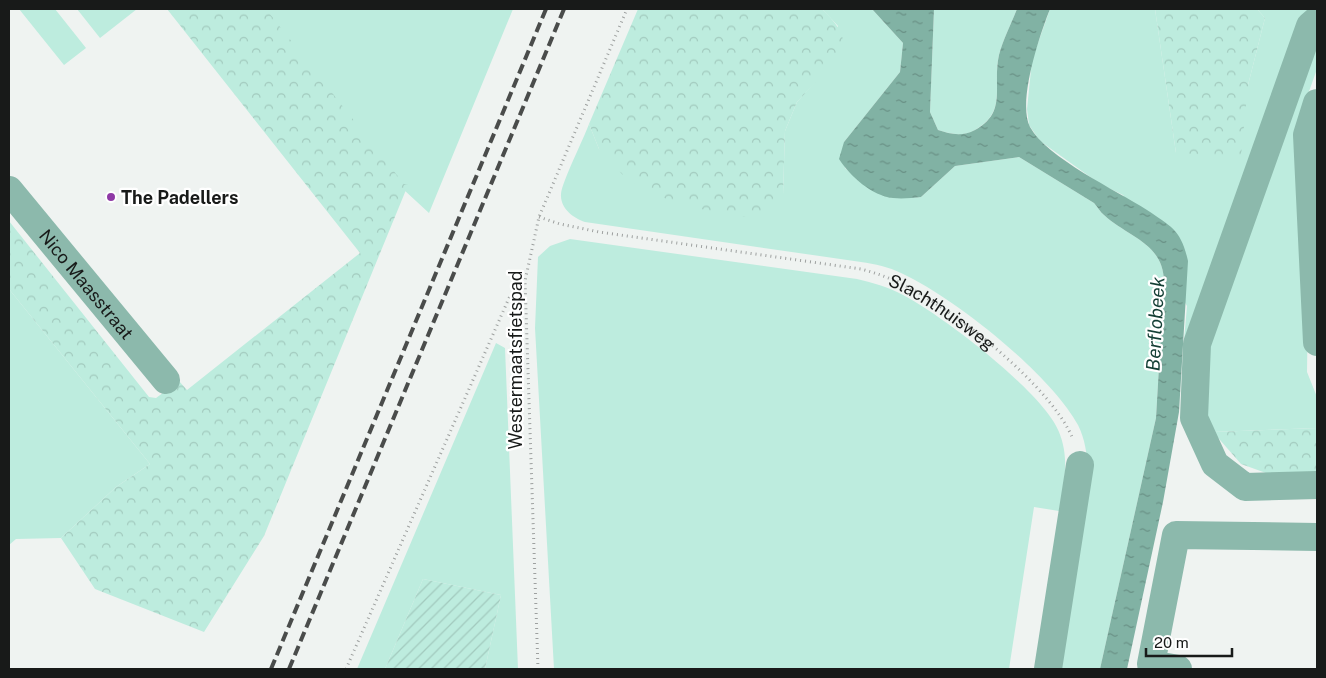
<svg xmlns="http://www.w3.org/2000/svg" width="1326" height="678" font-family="'Public Sans',sans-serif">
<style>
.grass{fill:#bdecde}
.forest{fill:url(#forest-crowns)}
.garden{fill:url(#garden-furrows)}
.water{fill:url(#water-ripples)}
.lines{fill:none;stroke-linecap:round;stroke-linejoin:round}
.path{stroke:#9da09f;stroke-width:3;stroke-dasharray:1 4;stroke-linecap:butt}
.minor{stroke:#8cb9ac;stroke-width:28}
.rail{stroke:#4a4c4b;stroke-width:4;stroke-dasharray:10 5;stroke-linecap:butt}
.poi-dot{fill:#8f39a6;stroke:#fff;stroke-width:2}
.labels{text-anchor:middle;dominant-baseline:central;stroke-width:4.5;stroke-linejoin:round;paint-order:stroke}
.poi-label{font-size:18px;font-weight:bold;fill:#181a19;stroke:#fff;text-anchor:start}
.street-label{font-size:18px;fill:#181a19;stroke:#fff}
.water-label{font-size:19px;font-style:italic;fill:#143f35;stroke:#fff}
</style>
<defs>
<pattern id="forest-crowns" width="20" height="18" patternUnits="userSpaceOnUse" patternTransform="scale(1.25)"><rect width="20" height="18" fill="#bdecde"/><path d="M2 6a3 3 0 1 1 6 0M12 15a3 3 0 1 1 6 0" fill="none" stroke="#a2cabe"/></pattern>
<pattern id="garden-furrows" width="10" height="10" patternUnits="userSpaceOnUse" patternTransform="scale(1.25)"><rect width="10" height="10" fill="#bdecde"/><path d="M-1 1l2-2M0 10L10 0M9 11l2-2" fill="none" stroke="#a2cabe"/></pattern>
<pattern id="water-ripples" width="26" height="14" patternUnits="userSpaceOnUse" patternTransform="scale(1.25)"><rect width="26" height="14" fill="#81b2a4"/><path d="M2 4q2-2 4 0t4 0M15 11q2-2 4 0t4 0" fill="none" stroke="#699085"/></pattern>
</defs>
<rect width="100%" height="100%" fill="#eff3f1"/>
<path class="grass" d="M 19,9 L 55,9 L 86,48 L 64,65 Z
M 77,9 L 137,9 L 100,38 Z
M 249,9 L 513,9 L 429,213 L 391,178 Z
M 822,9 L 872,9 L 903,43 L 900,72 L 844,142 L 845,168 C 875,194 881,199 921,197 L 955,166 L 1019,157 L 1094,203 C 1098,207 1100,212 1104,215 C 1128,237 1163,243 1164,281 L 1156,418 L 1100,669 L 1058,669 L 1088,469 C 1087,454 1085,439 1078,425 C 1050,374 954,297 901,273 C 889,267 875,264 861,262 L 585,222 C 573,218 560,208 561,194 C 562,182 584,138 589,124 L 599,149 L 783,194 L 785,131 L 797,102 L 815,82 L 838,26 Z
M 934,9 L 1017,9 C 1011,24 1003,40 999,55 C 992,86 1008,111 975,130 C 963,137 950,134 938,130 L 930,112 Z
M 1050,9 L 1155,9 L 1176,153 L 1248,85 L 1265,18 L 1257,9 L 1309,9 L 1301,18 L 1184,340 L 1187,306 L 1123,195 L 1100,184 L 1040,141 L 1029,125 L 1027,109 L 1032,60 Z
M 1317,33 L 1317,69 L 1302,111 L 1308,300 L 1307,372 L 1317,397 L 1317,428 L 1213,432 L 1208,422 L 1205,351 Z
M 570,239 L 857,279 C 873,283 889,287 903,295 C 942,315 1044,393 1059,432 C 1070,459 1064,484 1059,511 L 1034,507 L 1009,669 L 554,669 L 535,328 L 538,257 L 550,246 Z
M 9,289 L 150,464 L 116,487 L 61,538 L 16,539 L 9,545 Z
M 496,343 L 505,348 L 518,669 L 485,669 L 501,595 L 423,579 L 385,669 L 357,669 Z"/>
<path class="forest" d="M 167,9 L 266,9 L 404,184 L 408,185 L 264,536 L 204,632 L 95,589 L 61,538 L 116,487 L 150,464 L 9,289 L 9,221 L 149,397 L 156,398 L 179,381 L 187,390 L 360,253 Z
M 638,9 L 822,9 C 835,22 845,32 844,52 L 797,102 L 785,131 L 783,194 L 773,210 L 744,217 L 690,207 L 644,191 L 622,174 L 599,149 L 589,124 Z
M 1155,9 L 1257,9 L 1265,18 L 1248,85 L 1241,157 L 1176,153 Z
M 1317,428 L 1317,472 L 1266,473 L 1241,464 L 1213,432 Z"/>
<path class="garden" d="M 423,579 L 501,595 L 485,669 L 385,669 Z"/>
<path class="water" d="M 872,9 L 934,9 L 930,112 L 938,130 C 950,134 962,137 975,130 C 1008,112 992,86 999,55 C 1003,40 1011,24 1017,9 L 1050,9 C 1040,34 1017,102 1030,127 C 1047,158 1116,190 1147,210 C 1172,227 1181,230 1188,261 L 1179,412 L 1163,502 L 1127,669 L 1100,669 L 1156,418 L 1164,281 C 1163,243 1128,237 1104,215 C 1100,212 1098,207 1094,203 L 1019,157 L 955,166 L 921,197 C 912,198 902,199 893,198 C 872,196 850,176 839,159 L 844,142 L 900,72 L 903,43 Z"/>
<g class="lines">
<g class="path">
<path id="s1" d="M 539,217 L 560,224 L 599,232 L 861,269 C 876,273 890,278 904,285 C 956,311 1051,386 1073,439"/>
<path d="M 346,669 L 509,298 L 525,281"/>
<path d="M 538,669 L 525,281 L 539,217 L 627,9"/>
</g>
<g class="minor">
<path d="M 1317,20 L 1310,26 L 1197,344 L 1194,418 L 1215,464 L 1245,487 L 1317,485"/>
<path d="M 1317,103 L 1307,135 L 1317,342"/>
<path id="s2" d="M 9,190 L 166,380"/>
<path d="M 1048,669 L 1080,465"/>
<path d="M 1178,669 L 1151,664 L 1176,535 L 1317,537"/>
</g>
<path class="rail" d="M 271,669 L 546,9
M 289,669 L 564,9"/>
</g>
<circle class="poi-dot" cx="111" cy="197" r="5"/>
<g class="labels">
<g class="poi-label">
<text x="121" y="197">The Padellers</text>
</g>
<g class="street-label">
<text stroke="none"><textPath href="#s2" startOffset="122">Nico Maasstraat</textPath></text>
<text stroke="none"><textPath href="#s1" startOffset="419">Slachthuisweg</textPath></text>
<text transform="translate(515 360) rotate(-90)">Westermaatsfietspad</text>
</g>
<g class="water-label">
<text transform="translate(1155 324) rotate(-87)">Berflobeek</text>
</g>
</g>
<rect width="1326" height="678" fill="none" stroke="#181a19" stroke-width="20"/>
<path d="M1146 648v8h86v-8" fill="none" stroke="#181a19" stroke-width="2.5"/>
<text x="1154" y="648" font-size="15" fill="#181a19" stroke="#ffffff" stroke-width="4" paint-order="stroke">20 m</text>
</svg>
